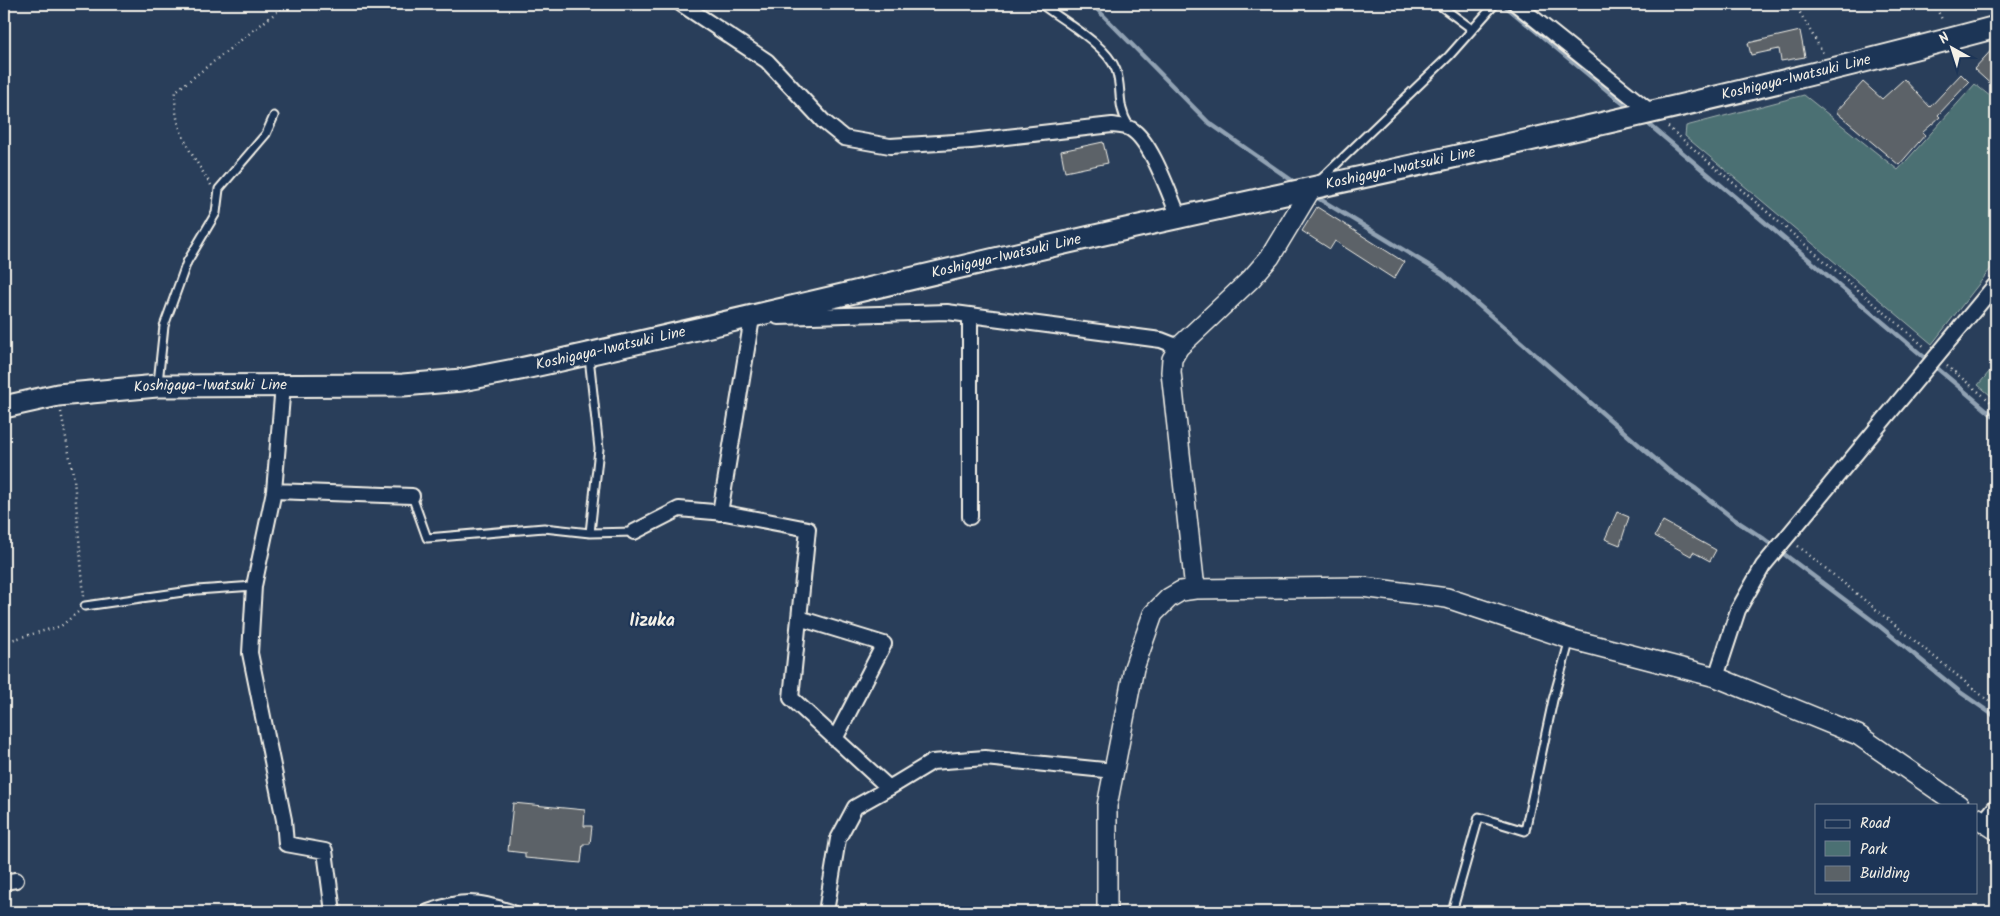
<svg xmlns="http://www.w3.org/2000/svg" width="2000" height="916" font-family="Kalam,sans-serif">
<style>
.green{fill:#4b7073;stroke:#a0b0ae}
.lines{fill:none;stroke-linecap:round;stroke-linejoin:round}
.stream{stroke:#91a2b3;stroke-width:4.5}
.building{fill:#5b6267;stroke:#f4f1e8}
.lane-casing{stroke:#f4f1e8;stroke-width:11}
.street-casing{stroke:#f4f1e8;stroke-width:18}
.secondary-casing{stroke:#f4f1e8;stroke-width:22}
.primary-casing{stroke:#f4f1e8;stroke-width:25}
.path{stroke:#f4f1e8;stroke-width:2.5;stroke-dasharray:1 4;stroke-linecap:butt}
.lane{stroke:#1d3557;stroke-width:7}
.street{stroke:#1d3557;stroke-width:14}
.secondary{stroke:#1d3557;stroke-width:19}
.primary{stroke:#1d3557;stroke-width:21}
.labels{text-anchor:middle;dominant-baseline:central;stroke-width:4.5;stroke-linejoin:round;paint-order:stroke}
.street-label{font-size:15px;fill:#f4f1e8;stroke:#1d3557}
.quarter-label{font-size:18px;font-weight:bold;fill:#f4f1e8;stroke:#1d3557}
</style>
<rect width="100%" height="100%" fill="#293e5a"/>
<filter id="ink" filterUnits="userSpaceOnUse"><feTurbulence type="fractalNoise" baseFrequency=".02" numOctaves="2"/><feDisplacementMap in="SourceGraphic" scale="10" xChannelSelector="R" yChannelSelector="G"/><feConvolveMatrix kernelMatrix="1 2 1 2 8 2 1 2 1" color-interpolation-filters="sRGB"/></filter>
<g filter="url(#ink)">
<path class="green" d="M 1975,84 L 1996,101 L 1996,262 L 1932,344 L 1685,136 L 1686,126 L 1804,95 L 1898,170 Z
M 1996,364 L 1996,400 L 1978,385 Z"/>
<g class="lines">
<path class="stream" d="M 1092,4 L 1208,122 L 1297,184
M 1503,4 L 1631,110
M 1645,121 L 1996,418
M 1313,195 L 1443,274 L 1670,472 L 1696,489 L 1735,520 L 1764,539 L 1877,624 L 1960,692 L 1996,717"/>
</g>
<path class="building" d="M 1800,31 L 1805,57 L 1781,61 L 1779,49 L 1751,55 L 1748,43 Z
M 1996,45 L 1996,89 L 1974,69 Z
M 1961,74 L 1969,82 L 1938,115 L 1940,117 L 1922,133 L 1925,135 L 1899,165 L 1836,112 L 1863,82 L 1882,99 L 1904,79 L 1930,107 Z
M 1103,142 L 1108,163 L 1065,172 L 1061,151 Z
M 1317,207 L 1404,262 L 1394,279 L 1335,241 L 1330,249 L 1302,231 Z
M 1617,512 L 1629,517 L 1620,545 L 1605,539 Z
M 1663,521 L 1716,550 L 1710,561 L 1693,552 L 1691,556 L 1655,536 Z
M 513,803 L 585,810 L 584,826 L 592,826 L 590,844 L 583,844 L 581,863 L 525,858 L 525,853 L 508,851 Z"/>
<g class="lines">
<defs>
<path id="lane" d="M 1041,4 C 1063,21 1106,44 1116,70 C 1123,90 1116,105 1129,126
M 1438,4 L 1472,29
M 1320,180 L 1449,56 L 1495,4
M 589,357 L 599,449 L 590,533
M 158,383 L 164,326 L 187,262 L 216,213 L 219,189 L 266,134 L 274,116
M 412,496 L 427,538 L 544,528 L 590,533 L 634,532
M 85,606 L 197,590 L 254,586
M 1452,912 L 1479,817 L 1525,831 L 1553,700 L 1570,639"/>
<path id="street" d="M 681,4 L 767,61 L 823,121 L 844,138 L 890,146 L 971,141 L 1112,125 C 1118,126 1126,126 1131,129 C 1152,142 1169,194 1179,217
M 1516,4 L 1652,113
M 778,317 L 947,312 L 1161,340 L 1179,347
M 283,385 L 274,491 L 254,586 L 250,653 L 284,820 L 286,844 L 325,851 L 333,912
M 274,491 L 412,496
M 720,513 L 752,318
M 970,517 L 970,315
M 634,532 L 679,509 L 725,513 L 808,529 L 791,698 L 889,788 L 932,762 L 985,758 L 1114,771
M 799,618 L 884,644 L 835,739
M 1716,677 L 1738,610 L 1763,566 L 1996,284
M 1984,821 L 1996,806
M 4,882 L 16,880
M 428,912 C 463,900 475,900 511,912
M 826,912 L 838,839 L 855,807 L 889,788"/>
<path id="secondary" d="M 1195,589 L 1171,372 L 1172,359 L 1179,347 L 1251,279 L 1270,257 L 1311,189
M 1976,817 L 1996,830
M 1107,912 L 1107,806 L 1134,668 L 1153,614 L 1169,598 L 1181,591 L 1195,589 L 1362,587 L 1447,598 L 1570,639 L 1716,677 L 1858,735 L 1959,805"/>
<g id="primary">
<path id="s1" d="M 4,407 L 58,395 L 157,386 L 403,385 L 462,380 L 520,369 C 741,321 960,265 1180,217 C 1453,157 1726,99 1996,27"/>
</g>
</defs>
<use href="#lane" class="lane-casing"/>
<use href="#street" class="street-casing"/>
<use href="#secondary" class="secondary-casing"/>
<use href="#primary" class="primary-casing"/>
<path class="path" d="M 1795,4 L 1823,53
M 1934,4 L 1943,21
M 1668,127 L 1926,348
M 211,185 C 193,156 171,127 176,91 L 287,4
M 1947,366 L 1996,406
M 61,412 L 74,479 L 84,597
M 1798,546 L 1996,707
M 4,642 L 61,626 L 78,612"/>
<use href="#lane" class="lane"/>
<use href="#street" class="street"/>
<use href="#secondary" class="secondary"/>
<use href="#primary" class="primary"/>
</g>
</g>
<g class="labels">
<g class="street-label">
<text stroke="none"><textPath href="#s1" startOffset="1828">Koshigaya-Iwatsuki Line</textPath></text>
<text stroke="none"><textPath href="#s1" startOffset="1422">Koshigaya-Iwatsuki Line</textPath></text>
<text stroke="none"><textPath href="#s1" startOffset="1018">Koshigaya-Iwatsuki Line</textPath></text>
<text stroke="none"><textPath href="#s1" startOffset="612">Koshigaya-Iwatsuki Line</textPath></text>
<text stroke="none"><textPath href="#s1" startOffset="208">Koshigaya-Iwatsuki Line</textPath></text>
</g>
<g class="quarter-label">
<text x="652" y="621">Iizuka</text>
</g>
</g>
<rect width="2000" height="916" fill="none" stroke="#1d3557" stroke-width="20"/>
<rect x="10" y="10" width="1980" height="896" fill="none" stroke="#f4f1e8" stroke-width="2" filter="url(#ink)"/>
<rect x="1815" y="804" width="162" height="90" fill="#1d3557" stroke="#738091"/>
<rect x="1825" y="820" width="25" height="8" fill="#1d3557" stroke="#738091"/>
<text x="1860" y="828" font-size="15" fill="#f4f1e8">Road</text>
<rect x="1825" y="841" width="25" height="15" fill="#4b7073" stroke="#738091"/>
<text x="1860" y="854" font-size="15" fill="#f4f1e8">Park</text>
<rect x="1825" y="866" width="25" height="15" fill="#5b6267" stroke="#738091"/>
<text x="1860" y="878" font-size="15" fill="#f4f1e8">Building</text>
<g transform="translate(1952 48) rotate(321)" stroke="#1d3557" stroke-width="4" paint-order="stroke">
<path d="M0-4L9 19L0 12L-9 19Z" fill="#f4f1e8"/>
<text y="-8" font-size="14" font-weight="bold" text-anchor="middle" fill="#f4f1e8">N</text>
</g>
</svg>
